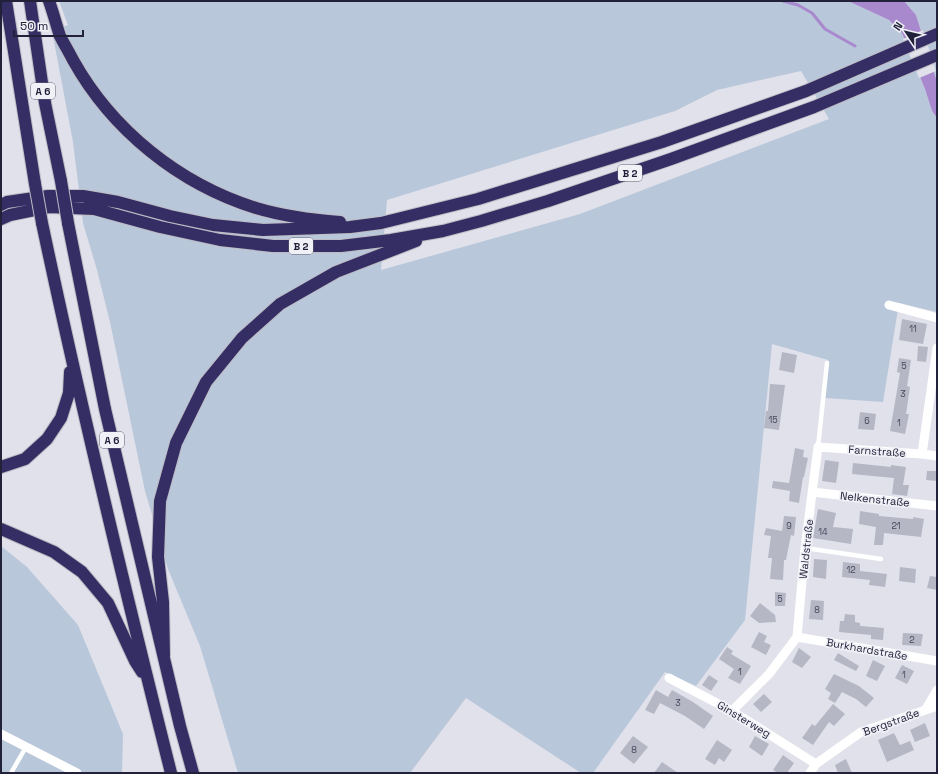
<svg xmlns="http://www.w3.org/2000/svg" width="938" height="774" font-family="'Space Grotesk',sans-serif">
<style>
.green{fill:#b9c7db;fill-rule:evenodd}
.water{fill:#a989ce}
.pier{fill:#e0e1ea}
.lines{fill:none;stroke-linecap:round;stroke-linejoin:round}
.stream{stroke:#a989ce;stroke-width:3}
.building{fill:#b6b7c5}
.highway-casing{stroke:#bdbcc4;stroke-width:14}
.lane{stroke:#fff;stroke-width:4.5}
.street{stroke:#fff;stroke-width:9}
.highway{stroke:#342e65;stroke-width:12}
.highway-bridge-casing{stroke:#bdbcc4;stroke-width:14;stroke-linecap:butt}
.highway-bridge{stroke:#342e65;stroke-width:12}
.labels{text-anchor:middle;dominant-baseline:central;stroke-width:3.5;stroke-linejoin:round;paint-order:stroke}
.number-label{font-size:9px;fill:#47465d}
.shield{fill:#f0f1f7;stroke:#605f73;stroke-width:1}
.shield-label{font-size:10px;font-weight:bold;fill:#22213a}
.street-label{font-size:11px;fill:#22213a;stroke:#f0f1f7}
</style>
<rect width="100%" height="100%" fill="#e0e1ea"/>
<path class="green" d="M 59,1 L 848,1 L 889,20 L 902,33 L 925,89 L 932,111 L 937,118 L 937,312 L 899,303 L 883,402 L 825,398 L 828,360 L 772,344 L 745,620 L 696,686 L 665,672 L 593,773 L 581,773 L 466,698 L 410,773 L 238,773 L 200,646 L 168,569 L 145,491 L 110,322 L 97,270 L 83,223 L 73,142 L 52,31 L 68,25 ZM 801,71 L 829,119 L 580,214 L 381,270 L 387,200 L 675,111 L 717,90 Z
M 904,1 L 937,1 L 937,82 L 916,15 Z
M 1,546 L 27,567 L 78,625 L 123,734 L 122,773 L 1,773 Z"/>
<path class="water" d="M 848,1 L 904,1 L 916,15 L 937,82 L 937,118 L 932,111 L 925,89 L 902,33 L 889,20 Z"/>
<path class="pier" d="M 923,30 L 936,71 L 919,78 L 903,39 Z"/>
<g class="lines">
<path class="stream" d="M 783,1 L 798,5 L 812,13 L 825,29 L 855,46"/>
</g>
<path class="building" d="M 902,319 L 927,324 L 923,344 L 899,340 Z
M 918,346 L 928,347 L 926,362 L 917,361 Z
M 782,352 L 797,355 L 794,373 L 779,370 Z
M 899,358 L 911,360 L 907,386 L 910,387 L 906,414 L 909,414 L 905,434 L 890,431 L 900,373 L 897,372 Z
M 770,384 L 785,385 L 779,430 L 764,428 L 766,411 L 768,411 Z
M 860,412 L 876,414 L 874,430 L 858,429 Z
M 795,448 L 804,450 L 803,457 L 808,458 L 804,477 L 803,477 L 799,503 L 789,501 L 790,491 L 772,488 L 773,481 L 789,483 Z
M 825,460 L 839,462 L 836,483 L 822,481 Z
M 853,463 L 891,467 L 891,465 L 906,467 L 903,485 L 909,485 L 907,496 L 892,494 L 894,478 L 852,474 Z
M 927,471 L 937,471 L 937,481 L 926,480 Z
M 818,509 L 836,513 L 833,527 L 853,529 L 851,544 L 813,538 Z
M 860,511 L 879,514 L 879,516 L 913,519 L 913,517 L 924,519 L 921,537 L 884,533 L 883,545 L 874,545 L 876,527 L 859,524 Z
M 784,516 L 796,517 L 794,536 L 791,535 L 786,560 L 784,560 L 783,580 L 770,579 L 772,558 L 768,558 L 771,536 L 764,535 L 766,528 L 782,531 Z
M 814,559 L 827,560 L 826,579 L 813,577 Z
M 843,562 L 860,564 L 860,571 L 887,574 L 885,587 L 869,585 L 870,580 L 842,577 Z
M 900,567 L 916,569 L 915,583 L 899,581 Z
M 930,576 L 937,577 L 937,590 L 927,588 Z
M 775,592 L 786,593 L 785,606 L 775,606 Z
M 811,600 L 824,601 L 823,620 L 809,619 Z
M 760,603 L 775,615 L 776,622 L 759,623 L 750,616 Z
M 845,614 L 855,615 L 855,622 L 860,623 L 860,626 L 884,628 L 883,640 L 871,639 L 871,635 L 839,632 L 840,621 L 844,621 Z
M 759,632 L 767,636 L 764,642 L 771,645 L 766,655 L 751,647 Z
M 903,633 L 923,634 L 921,646 L 902,645 Z
M 727,647 L 733,651 L 731,654 L 751,666 L 740,684 L 728,678 L 734,669 L 719,659 Z
M 799,648 L 811,657 L 802,668 L 792,662 Z
M 838,653 L 859,666 L 856,671 L 834,660 Z
M 873,660 L 885,666 L 877,681 L 866,676 Z
M 902,665 L 914,671 L 907,684 L 895,678 Z
M 834,674 L 859,686 L 874,698 L 866,707 L 856,699 L 842,692 L 835,703 L 828,699 L 831,693 L 825,689 Z
M 709,675 L 718,681 L 711,691 L 702,685 Z
M 656,690 L 668,697 L 672,690 L 693,702 L 713,716 L 704,729 L 685,716 L 660,703 L 654,714 L 645,710 Z
M 764,694 L 772,702 L 761,712 L 753,704 Z
M 833,704 L 845,714 L 834,726 L 829,722 L 813,745 L 802,738 L 812,724 L 815,726 Z
M 925,723 L 930,736 L 915,742 L 910,730 Z
M 894,733 L 900,745 L 910,741 L 914,750 L 887,762 L 878,740 Z
M 633,736 L 648,747 L 634,764 L 620,753 Z
M 755,736 L 769,744 L 762,756 L 749,747 Z
M 717,740 L 732,750 L 724,762 L 719,758 L 715,765 L 705,759 Z
M 783,755 L 794,763 L 787,773 L 778,773 L 773,770 Z
M 846,759 L 852,773 L 838,773 L 835,765 Z
M 662,762 L 678,773 L 654,773 Z"/>
<g class="lines">
<defs>
<path id="highway" d="M 6,1 L 35,184
M 30,1 L 45,103 L 61,181
M 49,1 C 53,12 56,24 60,36 C 64,44 69,52 73,60 C 112,130 179,184 256,208 C 283,216 312,220 340,222
M 1,205 L 7,202 L 48,196 L 83,196 L 118,202 L 170,216 L 213,225 L 263,230 L 350,227 L 381,223 L 478,199 L 662,142 L 806,91 L 937,34
M 1,219 L 10,215 L 49,207 L 94,209 L 160,227 L 220,240 L 273,246 L 341,246 L 391,240 L 443,231 L 481,221 L 548,201 L 671,159 L 814,107 L 937,55
M 42,223 C 81,407 125,590 171,773
M 68,223 L 105,409 L 180,726 L 193,773
M 1,467 L 25,459 L 47,439 L 61,418 L 69,393 L 70,372
M 1,529 L 54,552 L 82,572 L 108,603 L 135,661 L 142,672
M 164,656 L 163,602 L 158,557 L 160,501 L 176,443 L 206,382 L 242,338 L 280,304 L 336,272 L 416,241"/>
</defs>
<use href="#highway" class="highway-casing"/>
<path class="lane" d="M 818,447 L 827,363
M 805,548 L 881,559
M 11,773 L 26,747"/>
<path class="street" d="M 889,305 L 937,318
M 922,454 L 937,348
M 812,492 L 937,506
M 797,637 L 937,661
M 669,678 L 732,711 L 816,764
M 926,709 L 937,690
M 732,711 L 769,674 L 797,637 L 805,548 L 818,447 L 922,454 L 937,456
M 1,734 L 77,773
M 810,773 L 816,764 L 861,732 L 937,706"/>
<use href="#highway" class="highway"/>
<defs>
<path id="highway-bridge" d="M 61,181 L 68,223
M 35,184 L 42,223"/>
</defs>
<use href="#highway-bridge" class="highway-bridge-casing"/>
<use href="#highway-bridge" class="highway-bridge"/>
</g>
<g class="labels">
<g class="number-label">
<text x="913" y="329">11</text>
<text x="904" y="366">5</text>
<text x="903" y="394">3</text>
<text x="773" y="420">15</text>
<text x="867" y="421">6</text>
<text x="899" y="423">1</text>
<text x="789" y="526">9</text>
<text x="896" y="526">21</text>
<text x="823" y="532">14</text>
<text x="851" y="570">12</text>
<text x="780" y="599">5</text>
<text x="817" y="610">8</text>
<text x="912" y="640">2</text>
<text x="740" y="672">1</text>
<text x="904" y="675">1</text>
<text x="678" y="703">3</text>
<text x="634" y="750">8</text>
</g>
<g class="shield">
<rect x="31" y="83" width="24" height="16" rx="3"/>
<rect x="618" y="165" width="24" height="16" rx="3"/>
<rect x="289" y="238" width="24" height="16" rx="3"/>
<rect x="100" y="432" width="24" height="16" rx="3"/>
</g>
<g class="shield-label">
<text x="43" y="91">A 6</text>
<text x="630" y="173">B 2</text>
<text x="301" y="246">B 2</text>
<text x="112" y="440">A 6</text>
</g>
<g class="street-label">
<text transform="translate(877 451) rotate(4)">Farnstraße</text>
<text transform="translate(875 499) rotate(6)">Nelkenstraße</text>
<text transform="translate(806 549) rotate(-84)">Waldstraße</text>
<text transform="translate(867 649) rotate(10)">Burkhardstraße</text>
<text transform="translate(744 719) rotate(31)">Ginsterweg</text>
<text transform="translate(891 722) rotate(-20)">Bergstraße</text>
</g>
</g>
<rect width="938" height="774" fill="none" stroke="#22213a" stroke-width="4"/>
<g transform="translate(906 32) rotate(305)" stroke="#f0f1f7" stroke-width="3" paint-order="stroke">
<path d="M0-3L7 15L0 10L-7 15Z" fill="#22213a"/>
<text y="-6" font-size="11" font-weight="bold" text-anchor="middle" fill="#22213a">N</text>
</g>
<path d="M14 30v6h69v-6" fill="none" stroke="#22213a" stroke-width="2"/>
<text x="20" y="30" font-size="12" fill="#22213a" stroke="#f0f1f7" stroke-width="3" paint-order="stroke">50 m</text>
</svg>
